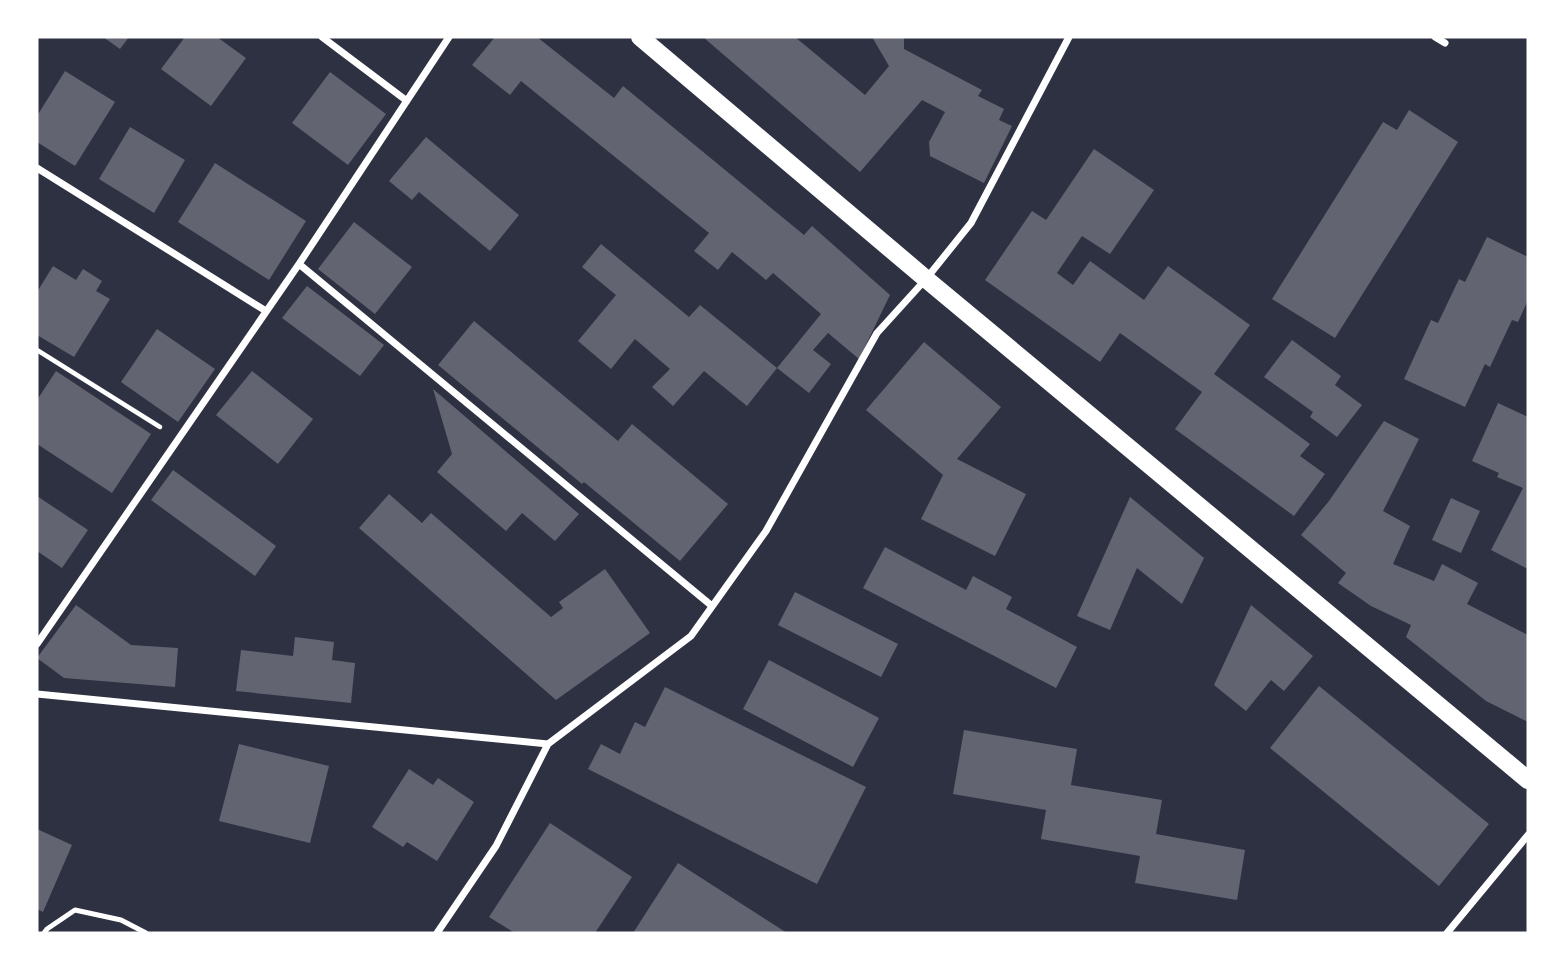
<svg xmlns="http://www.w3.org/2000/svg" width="1565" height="970" font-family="'Exo 2',sans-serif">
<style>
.building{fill:#626471}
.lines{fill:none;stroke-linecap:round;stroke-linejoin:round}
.path{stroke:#fff;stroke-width:4.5}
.service{stroke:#fff;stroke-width:5}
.minor{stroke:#fff;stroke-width:7}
.primary{stroke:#fff;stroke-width:18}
</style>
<rect width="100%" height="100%" fill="#2d3142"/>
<path class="building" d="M 103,37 L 129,37 L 120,49 Z
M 185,37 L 217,37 L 246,58 L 211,106 L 161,69 Z
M 495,37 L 537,37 L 614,98 L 623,86 L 804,235 L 812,226 L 890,295 L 859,359 L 828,333 L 813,350 L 831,364 L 809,393 L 777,368 L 821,314 L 773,273 L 766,280 L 732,252 L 718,270 L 694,251 L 709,233 L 521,81 L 510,95 L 472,65 Z
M 703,37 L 795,37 L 865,95 L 889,66 L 872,37 L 904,37 L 904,49 L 982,90 L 978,96 L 1004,109 L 999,120 L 1012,126 L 984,183 L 930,156 L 929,142 L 945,112 L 922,100 L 860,172 Z
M 65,71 L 115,102 L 75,166 L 37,142 L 37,116 Z
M 330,72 L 386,114 L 348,165 L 292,123 Z
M 1409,110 L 1458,142 L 1335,338 L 1272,299 L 1383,122 L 1397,130 Z
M 130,127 L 185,160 L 154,213 L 99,179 Z
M 426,137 L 519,215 L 490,251 L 419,192 L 412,200 L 389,181 Z
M 1094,149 L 1154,190 L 1110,254 L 1082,236 L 1057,273 L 1073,285 L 1090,261 L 1144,300 L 1168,266 L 1250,325 L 1214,374 L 1310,444 L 1300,456 L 1325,474 L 1294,516 L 1175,429 L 1202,392 L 1120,333 L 1100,362 L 985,280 L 1032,211 L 1046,220 Z
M 215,163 L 306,221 L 269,280 L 178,222 Z
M 354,222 L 412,267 L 375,314 L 318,269 Z
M 1487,237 L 1528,257 L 1528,300 L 1518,322 L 1512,320 L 1490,367 L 1485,364 L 1465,407 L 1404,379 L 1431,320 L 1438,323 L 1459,279 L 1465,282 Z
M 601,244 L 689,317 L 700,305 L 777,368 L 747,406 L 704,371 L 673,406 L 652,387 L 670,369 L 635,339 L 611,369 L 578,341 L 616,295 L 582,267 Z
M 53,266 L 76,280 L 83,269 L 102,281 L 96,291 L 110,299 L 74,357 L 37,335 L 37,292 Z
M 307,286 L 384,345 L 360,376 L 282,318 Z
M 474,321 L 618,441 L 632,424 L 728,504 L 680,561 L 584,482 L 582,484 L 438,365 Z
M 157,329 L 215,369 L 178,422 L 121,382 Z
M 1292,340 L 1341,376 L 1335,385 L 1362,405 L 1337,437 L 1310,417 L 1313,412 L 1264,377 Z
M 924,342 L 1001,407 L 957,459 L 1026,494 L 995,556 L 921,519 L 943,475 L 866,410 Z
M 56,371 L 151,434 L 112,493 L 37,444 L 37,400 Z
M 252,371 L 313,419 L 278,464 L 216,415 Z
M 433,389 L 579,514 L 555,541 L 522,513 L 506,531 L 437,472 L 452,454 Z
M 1498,403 L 1528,417 L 1528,569 L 1491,550 L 1523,488 L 1497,477 L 1499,473 L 1472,461 Z
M 1384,421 L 1419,439 L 1383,511 L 1410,526 L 1393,564 L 1434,581 L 1442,564 L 1478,583 L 1467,604 L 1528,635 L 1528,722 L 1486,701 L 1406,637 L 1411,625 L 1371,606 L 1338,583 L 1346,573 L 1301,535 L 1329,501 Z
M 173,470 L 276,546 L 255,576 L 151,500 Z
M 389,494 L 422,523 L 431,513 L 551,617 L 563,608 L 559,602 L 605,569 L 650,633 L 556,700 L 359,528 Z
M 37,496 L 88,530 L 62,568 L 37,551 Z
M 1130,497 L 1204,558 L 1182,604 L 1137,568 L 1110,630 L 1077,616 Z
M 1451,498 L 1480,511 L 1461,553 L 1432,540 Z
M 885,547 L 966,590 L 973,576 L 1012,597 L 1006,609 L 1077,647 L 1056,688 L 863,588 Z
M 795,592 L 898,644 L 881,677 L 778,625 Z
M 76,605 L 131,645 L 178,648 L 175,687 L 64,678 L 37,658 Z
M 1251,605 L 1313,656 L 1284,691 L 1271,680 L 1246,711 L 1214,685 Z
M 295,637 L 334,642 L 332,660 L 355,663 L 351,703 L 236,691 L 241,650 L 293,656 Z
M 769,660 L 879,718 L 853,767 L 743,709 Z
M 1319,686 L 1489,824 L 1439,886 L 1270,748 Z
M 665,687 L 866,787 L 817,884 L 588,769 L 601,744 L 620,754 L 635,722 L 645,727 Z
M 964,730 L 1077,749 L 1071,785 L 1162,800 L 1156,834 L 1245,850 L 1237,900 L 1135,883 L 1140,856 L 1041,839 L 1046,810 L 953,794 Z
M 239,744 L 329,766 L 310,843 L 219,821 Z
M 409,769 L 433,785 L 438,778 L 474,802 L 437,861 L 407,842 L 403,847 L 372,827 Z
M 550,823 L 632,877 L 595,933 L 515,933 L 489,917 Z
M 37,829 L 72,845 L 43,912 L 37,909 Z
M 678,863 L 787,933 L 633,933 Z"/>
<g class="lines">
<path class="path" d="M 37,350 L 160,427"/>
<path class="service" d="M 44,933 L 47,929 L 75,910 L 121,920 L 146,933"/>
<path class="minor" d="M 322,37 L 407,101
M 1435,37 L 1445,43
M 37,168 L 266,311
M 299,264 L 712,606
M 37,644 L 299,264 L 449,37
M 37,694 L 548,744
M 437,933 L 496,846 L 548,744 L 691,636 L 766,531 L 877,333 L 926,279 L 971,223 L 1069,37
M 1447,933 L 1528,835"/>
<path class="primary" d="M 640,37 L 926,279 L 1528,780"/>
</g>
<rect width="1565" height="970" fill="none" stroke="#ffffff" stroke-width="77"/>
</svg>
